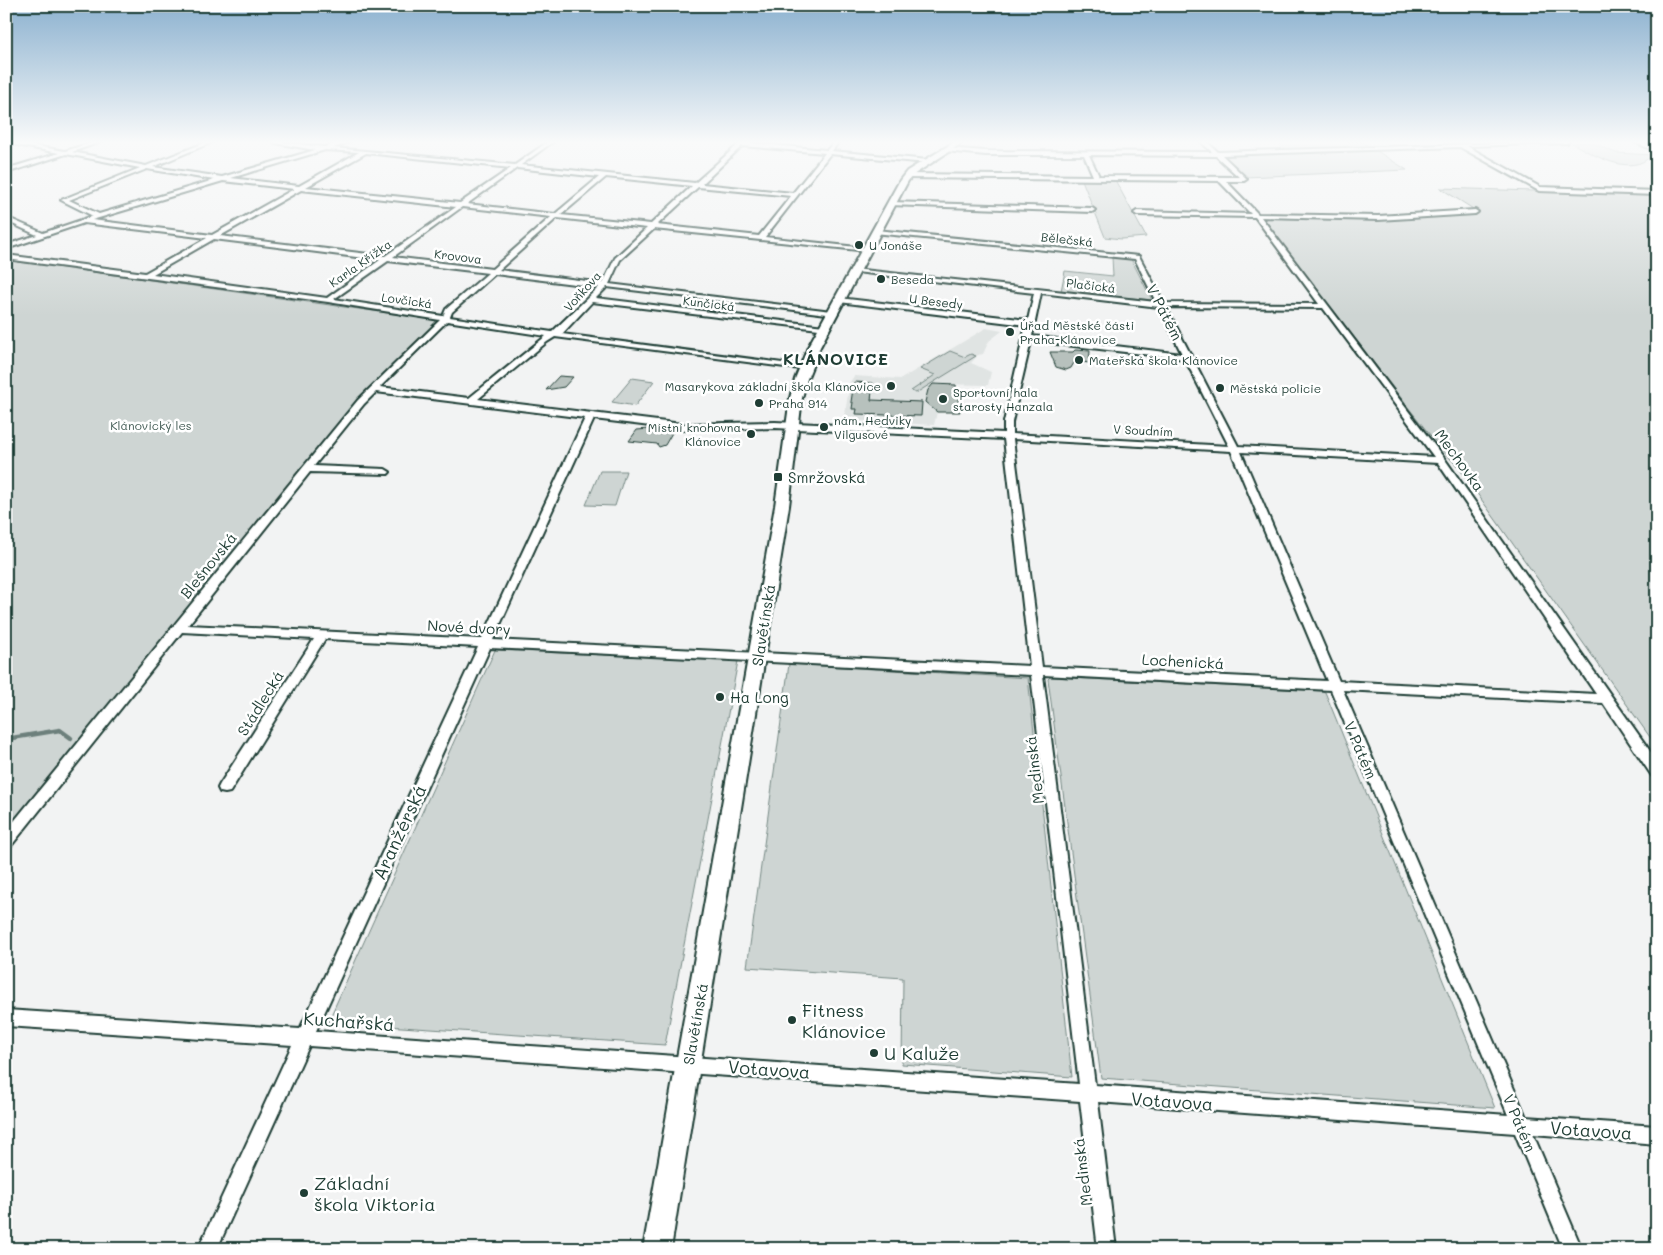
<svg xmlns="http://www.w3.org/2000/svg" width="1663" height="1255" font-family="Mali,sans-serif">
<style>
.built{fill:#e0e4e3}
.green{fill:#ced5d3;stroke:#768984}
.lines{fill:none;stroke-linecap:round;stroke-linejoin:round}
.stream{stroke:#6d807b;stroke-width:4.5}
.building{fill:#b7c1bd;stroke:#1f3d34}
.street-casing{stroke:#1f3d34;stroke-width:4}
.secondary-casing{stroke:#1f3d34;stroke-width:4}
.street{fill:#fff;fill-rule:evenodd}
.secondary{fill:#fff;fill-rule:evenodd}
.poi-dot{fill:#1f3d34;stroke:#fff;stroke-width:2}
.labels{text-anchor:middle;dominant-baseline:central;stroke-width:5;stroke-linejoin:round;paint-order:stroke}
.far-street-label{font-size:12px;fill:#1f3d34;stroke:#fff}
.far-poi-label{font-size:12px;fill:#1f3d34;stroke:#fff;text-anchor:start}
.far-park-label{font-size:12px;fill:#425b54;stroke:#fff}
.street-label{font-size:15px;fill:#1f3d34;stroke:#fff}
.poi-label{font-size:15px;fill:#1f3d34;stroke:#fff;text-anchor:start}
.far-district-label{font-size:16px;font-weight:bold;letter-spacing:1px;fill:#1f3d34;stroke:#fff}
.near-street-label{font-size:18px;fill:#1f3d34;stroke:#fff}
.near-poi-label{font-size:18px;fill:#1f3d34;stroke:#fff;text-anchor:start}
</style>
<rect width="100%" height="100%" fill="#f2f3f3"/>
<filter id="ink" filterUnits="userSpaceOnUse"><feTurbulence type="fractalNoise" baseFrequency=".02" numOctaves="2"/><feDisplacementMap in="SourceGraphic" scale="10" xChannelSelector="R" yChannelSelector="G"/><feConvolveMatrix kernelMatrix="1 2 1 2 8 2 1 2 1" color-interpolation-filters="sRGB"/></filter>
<g filter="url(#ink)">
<path class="built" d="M 986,328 L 1002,331 L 989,341 L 983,354 L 978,355 L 971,363 L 991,372 L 988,385 L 933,384 L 937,412 L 934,425 L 844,420 L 850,382 L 854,376 L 901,379 Z"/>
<path class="green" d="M 1275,141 L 1361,141 L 1407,170 L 1245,177 L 1224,156 L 1292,153 Z
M 1590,142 L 1616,153 L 1652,155 C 1631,178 1593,155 1572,143 Z
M 1082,180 L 1115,180 L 1146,237 L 1121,239 L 1105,237 Z
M 1440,188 L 1657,195 L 1657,747 L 1459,468 L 1442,450 L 1411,411 L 1261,216 L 1378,219 L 1478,212 Z
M 1112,257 L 1131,259 L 1152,300 L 1061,291 L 1065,271 L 1113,276 Z
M 6,260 L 438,320 L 358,400 L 6,830 Z
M 950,351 L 965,357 L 971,354 L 976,356 L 916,393 L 911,391 L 935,375 L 920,369 Z
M 632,378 L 654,381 L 635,406 L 612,402 Z
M 600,471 L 626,471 L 615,506 L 586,505 Z
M 495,650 L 738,661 L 665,1045 L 328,1022 Z
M 789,664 L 1028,678 L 1072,1077 L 902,1064 L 903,978 L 747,967 Z
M 1050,677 L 1322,691 L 1325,692 L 1495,1108 L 1101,1078 L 1048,679 Z"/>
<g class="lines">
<path class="stream" d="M 6,739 L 60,730 L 71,738"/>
</g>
<path class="building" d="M 1075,350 L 1090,351 L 1089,363 L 1075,361 L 1071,368 L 1066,370 L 1056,367 L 1050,352 L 1073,352 Z
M 559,376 L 573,377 L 564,387 L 546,390 Z
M 854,382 L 873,383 L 871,400 L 922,402 L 921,416 L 856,414 L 857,409 L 852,409 L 853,402 L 851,402 Z
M 933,384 L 956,385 L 960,412 L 937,412 L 925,402 L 928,390 Z
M 649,429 L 650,431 L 654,430 L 659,434 L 673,431 L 665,445 L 659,447 L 657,444 L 629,441 L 637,430 Z"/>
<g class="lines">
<defs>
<path id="street" d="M 6,141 L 65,151 L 97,141 L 103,141 L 72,152 L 146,166 L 209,141 L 215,141 L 153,167 L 222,177 L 315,150 L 275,143 L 273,141 L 324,147 L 346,141 L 352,141 L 334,148 L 515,165 L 549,141 L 554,141 L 521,165 L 695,183 L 741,142 L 827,150 L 835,141 L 839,141 L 832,151 L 929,160 L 927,163 L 830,154 L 765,237 L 866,248 L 868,249 L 868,251 L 654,229 L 620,260 L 609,284 L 832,311 L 836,313 L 835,315 L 607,287 L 596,298 L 824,326 L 827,326 L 827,330 L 592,302 L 562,334 L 805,366 L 808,366 L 808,370 L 555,337 L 547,342 L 478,399 L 682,424 L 775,422 L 1004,433 L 1004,422 L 1026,325 L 839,302 L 835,300 L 839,298 L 1028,320 L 1034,293 L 856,272 L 854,271 L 854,269 L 1156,302 L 1135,259 L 874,233 L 874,231 L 876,230 L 1139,256 L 1164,303 L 1319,304 L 1255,217 L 1137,215 L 1134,213 L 1137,211 L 1251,214 L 1219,181 L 907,178 L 904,176 L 907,174 L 1093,176 L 1084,155 L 986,155 L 945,151 L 947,148 L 986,151 L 1212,152 L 1200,141 L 1206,141 L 1218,152 L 1569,141 L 1567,143 L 1467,146 L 1540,187 L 1657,191 L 1657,195 L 1539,191 L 1460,147 L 1222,155 L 1247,179 L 1244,181 L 1226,181 L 1258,214 L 1378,216 L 1475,210 L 1478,212 L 1475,214 L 1378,220 L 1261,217 L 1444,458 L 1657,761 L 1657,777 L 1652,776 L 1603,703 L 1343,690 L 1526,1117 L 1657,1126 L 1657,1144 L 1533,1134 L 1582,1249 L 1563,1249 L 1515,1133 L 1098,1102 L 1116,1249 L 1098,1249 L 1080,1101 L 309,1046 L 217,1249 L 198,1249 L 292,1045 L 6,1026 L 6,1010 L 300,1029 L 478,647 L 325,639 L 230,792 L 225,793 L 220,792 L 218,788 L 220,784 L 314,639 L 182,632 L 11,846 L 6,848 L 6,831 L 358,400 L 440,320 L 328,302 L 6,259 L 6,255 L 145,273 L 207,238 L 84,223 L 6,249 L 6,245 L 37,235 L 6,221 L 6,217 L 43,233 L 93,216 L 61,200 L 140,168 L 66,154 L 6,173 L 6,169 L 59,153 L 6,143 ZM 742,146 L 825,153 L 793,193 L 702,184 ZM 325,150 L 359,152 L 299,186 L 231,178 ZM 366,153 L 511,168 L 460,203 L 306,187 ZM 1089,155 L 1216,156 L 1239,177 L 1099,176 ZM 517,168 L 599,177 L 555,214 L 467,204 ZM 147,169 L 214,180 L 99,214 L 69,200 ZM 606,177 L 692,186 L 651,224 L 561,215 ZM 223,181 L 294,189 L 212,235 L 92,220 ZM 698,187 L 791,196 L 759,236 L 657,225 ZM 301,190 L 456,207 L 385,256 L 220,236 ZM 462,207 L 551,217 L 492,269 L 393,257 ZM 557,218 L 647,228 L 615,258 L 603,283 L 499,270 ZM 214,239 L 380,260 L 327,298 L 153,274 ZM 388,261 L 488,273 L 446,309 L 443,316 L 334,299 ZM 495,274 L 599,287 L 552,332 L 450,317 L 452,312 ZM 1041,293 L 1159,307 L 1182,354 L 1032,336 ZM 1166,307 L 1323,308 L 1434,457 L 1238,446 ZM 447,321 L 546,336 L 469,398 L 380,387 ZM 1031,341 L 1185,359 L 1229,446 L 1012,434 L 1012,422 ZM 376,392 L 585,418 L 482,639 L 188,625 L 310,472 L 388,474 L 390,472 L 385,469 L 314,466 L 364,404 ZM 594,419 L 682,430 L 775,428 L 1004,439 L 1030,666 L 493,640 ZM 1013,439 L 1231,451 L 1327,681 L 1042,667 ZM 1241,452 L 1438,463 L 1596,694 L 1339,681 ZM 490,648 L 1031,675 L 1079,1084 L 316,1031 ZM 1043,675 L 1331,690 L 1508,1115 L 1095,1085 Z
M 1632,141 L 1639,141 L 1657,148 L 1657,152 Z
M 891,202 L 1092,208 L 1095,210 L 1092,212 L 889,205 L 889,203 Z"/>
<path id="secondary" d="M 956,141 L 965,141 L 913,175 L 908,181 L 820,347 L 807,379 L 802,398 L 789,506 L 671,1249 L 643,1249 L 775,506 L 790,398 L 795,379 L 808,347 L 900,180 L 907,171 Z"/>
</defs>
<use href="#street" class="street-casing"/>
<use href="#secondary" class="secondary-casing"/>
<use href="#street" class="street"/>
<use href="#secondary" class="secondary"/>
</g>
</g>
<linearGradient id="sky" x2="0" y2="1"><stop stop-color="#8bb1cf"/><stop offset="0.45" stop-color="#f9fafa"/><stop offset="1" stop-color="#f9fafa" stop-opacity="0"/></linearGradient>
<rect width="1663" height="316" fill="url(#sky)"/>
<g class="poi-dot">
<circle cx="859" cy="245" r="5"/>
<circle cx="881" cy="279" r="5"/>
<circle cx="1010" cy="332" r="5"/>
<circle cx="1079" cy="360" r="5"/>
<circle cx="891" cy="386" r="5"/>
<circle cx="1220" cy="388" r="5"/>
<circle cx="943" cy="399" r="5"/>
<circle cx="759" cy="403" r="5"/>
<circle cx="824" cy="427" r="5"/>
<circle cx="751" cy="434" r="5"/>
<rect x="773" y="472" width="10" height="10" rx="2.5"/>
<circle cx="720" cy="697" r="5"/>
<circle cx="792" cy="1020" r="5"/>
<circle cx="874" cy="1053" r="5"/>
<circle cx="304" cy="1193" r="5"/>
</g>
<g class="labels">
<g class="far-street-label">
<text transform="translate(1067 239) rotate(6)">Bělečská</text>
<text transform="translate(458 256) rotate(7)">Krovova</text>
<text transform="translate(360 263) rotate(-35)">Karla Křížka</text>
<text transform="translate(1091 285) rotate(7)">Plačická</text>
<text transform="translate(582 291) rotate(-48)">Voňkova</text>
<text transform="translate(407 300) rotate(8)">Lovčická</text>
<text transform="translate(936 301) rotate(7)">U Besedy</text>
<text transform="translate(709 303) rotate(7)">Kunčická</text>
<text transform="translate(1143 430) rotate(3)">V Soudním</text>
</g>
<g class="far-poi-label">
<text x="869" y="245">U Jonáše</text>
<text x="891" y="279">Beseda</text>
<text x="1020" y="325">Úřad Městské části<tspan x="1020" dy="14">Praha-Klánovice</tspan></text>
<text x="1089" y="360">Mateřská škola Klánovice</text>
<text x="881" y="386" text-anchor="end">Masarykova základní škola Klánovice</text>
<text x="1230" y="388">Městská policie</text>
<text x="953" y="392">Sportovní hala<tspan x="953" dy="14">starosty Hanzala</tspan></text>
<text x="769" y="403">Praha 914</text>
<text x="834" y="420">nám. Hedviky<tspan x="834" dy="14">Vilgusové</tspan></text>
<text x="741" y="427" text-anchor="end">Místní knohovna<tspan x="741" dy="14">Klánovice</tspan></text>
</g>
<g class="far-park-label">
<text x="151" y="425">Klánovický les</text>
</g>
<g class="street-label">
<text transform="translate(1165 312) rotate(63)">V Pátém</text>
<text transform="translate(1460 460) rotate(54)">Mechovka</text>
<text transform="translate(208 565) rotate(-51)">Blešnovská</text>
<text transform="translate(763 625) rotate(-81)">Slavětínská</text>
<text transform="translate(469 627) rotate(3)">Nové dvory</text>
<text transform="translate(1183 661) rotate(3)">Lochenická</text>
<text transform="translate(260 703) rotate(-58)">Stádlecká</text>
<text transform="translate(1361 750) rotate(67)">V Pátém</text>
<text transform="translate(1034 770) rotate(-97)">Medinská</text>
<text transform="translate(695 1024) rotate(-80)">Slavětínská</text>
<text transform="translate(1520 1123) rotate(67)">V Pátém</text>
<text transform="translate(1082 1172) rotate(-97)">Medinská</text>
</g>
<g class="poi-label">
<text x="788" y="477">Smržovská</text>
<text x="730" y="697">Ha Long</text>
</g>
<g class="far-district-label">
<text x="836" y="358">KLÁNOVICE</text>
</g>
<g class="near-street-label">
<text transform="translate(399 832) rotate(-65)">Aranžérská</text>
<text transform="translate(349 1021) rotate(4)">Kuchařská</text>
<text transform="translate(769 1069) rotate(4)">Votavova</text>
<text transform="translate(1172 1101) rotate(4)">Votavova</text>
<text transform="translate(1591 1130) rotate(4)">Votavova</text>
</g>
<g class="near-poi-label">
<text x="802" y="1010">Fitness<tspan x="802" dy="21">Klánovice</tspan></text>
<text x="884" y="1053">U Kaluže</text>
<text x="314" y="1183">Základní<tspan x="314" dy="21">škola Viktoria</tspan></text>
</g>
</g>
<rect width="1663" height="1255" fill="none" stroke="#fff" stroke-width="25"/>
<rect x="12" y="12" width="1638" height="1230" fill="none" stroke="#1f3d34" stroke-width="2" filter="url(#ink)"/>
</svg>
